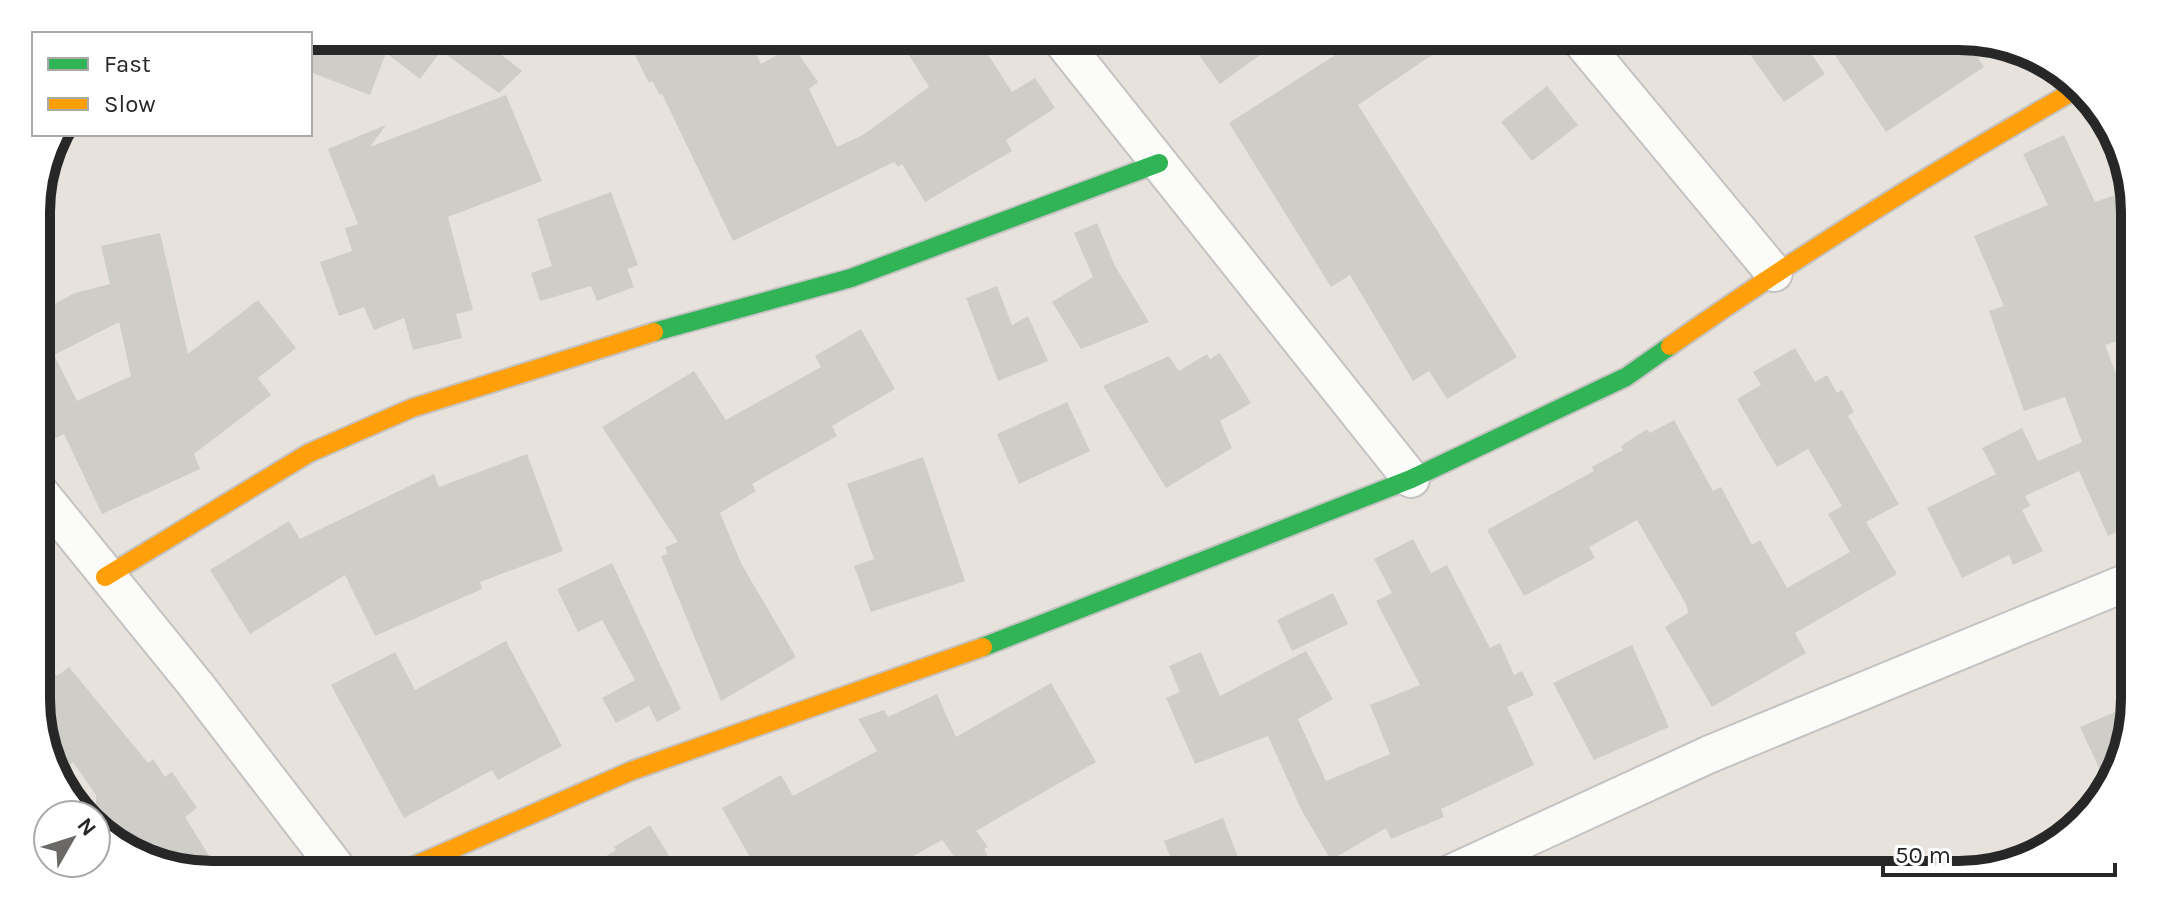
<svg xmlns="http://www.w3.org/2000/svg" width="2171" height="911" font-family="Karla,sans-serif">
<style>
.building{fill:#cfcdc8;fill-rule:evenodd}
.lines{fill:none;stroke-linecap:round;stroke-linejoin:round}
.street-casing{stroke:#c4c2c2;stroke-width:40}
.fast-casing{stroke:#c4c2c2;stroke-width:22}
.slow-casing{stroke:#c4c2c2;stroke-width:22}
.street{stroke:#fbfbfa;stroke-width:36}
.fast{stroke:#30b455;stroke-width:18}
.slow{stroke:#ff9f0a;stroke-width:18}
.rim{fill:none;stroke:#272727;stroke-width:10}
</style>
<rect width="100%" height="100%" fill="#e7e3dc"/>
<path class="building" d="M 310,36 L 478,36 L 522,71 L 499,93 L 441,51 L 420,79 L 386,53 L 370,95 L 310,72 Z
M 625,36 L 748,36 L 761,64 L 793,46 L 818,82 L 809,89 L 837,147 L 863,135 L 929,87 L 897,36 L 976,36 L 1012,92 L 1035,78 L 1055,108 L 1006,140 L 1012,151 L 925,202 L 902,164 L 898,167 L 894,162 L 733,241 L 662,94 L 660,95 L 652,81 L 649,83 Z
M 1185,36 L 1286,36 L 1220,84 Z
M 1365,36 L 1460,36 L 1358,105 L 1517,357 L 1447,399 L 1429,371 L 1413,381 L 1350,275 L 1331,287 L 1229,123 Z
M 1737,36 L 1799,36 L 1825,74 L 1784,102 Z
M 1850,36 L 1964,37 L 1984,67 L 1886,132 L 1831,49 Z
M 1547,86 L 1578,125 L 1532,161 L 1501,122 Z
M 506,95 L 542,181 L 448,217 L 473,310 L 456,314 L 462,338 L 413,350 L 404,318 L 374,330 L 364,307 L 339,316 L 320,262 L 352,251 L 345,228 L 358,224 L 328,149 L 386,125 L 370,147 Z
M 2064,135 L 2095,202 L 2133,189 L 2134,335 L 2105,345 L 2134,421 L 2134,524 L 2108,536 L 2079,471 L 2025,496 L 2030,506 L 2022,510 L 2043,551 L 2013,565 L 2009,555 L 1962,578 L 1927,508 L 1996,474 L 1982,448 L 2022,428 L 2038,461 L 2082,442 L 2065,397 L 2024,411 L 1989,311 L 2004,306 L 1974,236 L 2048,205 L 2023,154 Z
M 611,192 L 638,265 L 627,269 L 634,287 L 597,301 L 591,286 L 540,301 L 531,273 L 552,266 L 537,219 Z
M 1097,223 L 1115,266 L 1149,322 L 1081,349 L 1052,302 L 1093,277 L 1074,233 Z
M 160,233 L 188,354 L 258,300 L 296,348 L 258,378 L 271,395 L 194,454 L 200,469 L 102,514 L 64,434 L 37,447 L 37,313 L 75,293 L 110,284 L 101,246 ZM 119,322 L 131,376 L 77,401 L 54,355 Z
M 997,286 L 1012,325 L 1028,316 L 1048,361 L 998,381 L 966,298 Z
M 861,329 L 895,389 L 832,426 L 837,436 L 752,484 L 756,491 L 720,513 L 742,565 L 796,657 L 721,701 L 661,556 L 668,554 L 665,547 L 678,542 L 602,427 L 694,371 L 726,420 L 821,367 L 815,356 Z
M 1795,348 L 1815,382 L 1827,375 L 1837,393 L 1842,390 L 1854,412 L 1848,416 L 1899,504 L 1866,522 L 1897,574 L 1795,633 L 1806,653 L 1712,707 L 1665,627 L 1688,613 L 1686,604 L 1637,520 L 1589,547 L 1595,558 L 1524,596 L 1487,530 L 1594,471 L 1592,467 L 1623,450 L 1621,446 L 1647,429 L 1650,433 L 1674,420 L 1713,491 L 1721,487 L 1752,545 L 1760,540 L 1787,588 L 1850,552 L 1828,514 L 1842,506 L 1808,449 L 1777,467 L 1737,399 L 1761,385 L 1753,372 Z
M 1220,353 L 1251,403 L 1220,421 L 1232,448 L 1166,488 L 1103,386 L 1169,356 L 1179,371 L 1207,354 L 1210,359 Z
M 1067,402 L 1090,451 L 1019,484 L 997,434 Z
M 527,454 L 563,551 L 480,582 L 482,589 L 375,636 L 345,575 L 250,634 L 210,570 L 289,521 L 300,539 L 434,474 L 439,487 Z
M 923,457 L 965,581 L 871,612 L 854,566 L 874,559 L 847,484 Z
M 1413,539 L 1431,573 L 1447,565 L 1490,648 L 1500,643 L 1514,675 L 1522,671 L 1534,695 L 1507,707 L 1534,765 L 1441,809 L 1444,817 L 1391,839 L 1386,828 L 1331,860 L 1302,811 L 1268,736 L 1195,764 L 1166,698 L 1180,692 L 1169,666 L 1201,652 L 1220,696 L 1306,651 L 1333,699 L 1298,719 L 1326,781 L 1390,754 L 1370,705 L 1420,685 L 1376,601 L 1392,593 L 1374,559 Z
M 612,563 L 681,709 L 657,722 L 649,706 L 616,723 L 602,698 L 635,680 L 602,620 L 578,632 L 557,589 Z
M 1333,593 L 1348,624 L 1292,651 L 1277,620 Z
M 506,641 L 562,746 L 498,780 L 492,770 L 404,818 L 331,685 L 395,652 L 415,690 Z
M 1632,645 L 1669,727 L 1594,760 L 1553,683 Z
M 37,653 L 57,676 L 69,667 L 148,763 L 153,759 L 165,777 L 172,772 L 197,808 L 185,817 L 221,875 L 145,862 L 96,824 L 96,795 L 73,762 L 59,774 L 38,722 Z
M 1051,683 L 1096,762 L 976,831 L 988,847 L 984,849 L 997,875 L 968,875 L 942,840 L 879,875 L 760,875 L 722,808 L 781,775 L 793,796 L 877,751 L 858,719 L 884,710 L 888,717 L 937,694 L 956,737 Z
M 2134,704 L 2122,766 L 2107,785 L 2080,727 Z
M 1223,818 L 1245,875 L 1177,875 L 1164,841 Z
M 650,825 L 681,875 L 575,875 L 616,850 L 614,847 Z"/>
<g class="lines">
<defs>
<path id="street" d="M 1058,36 L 1411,479
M 1577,36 L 1774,273
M 37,489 L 196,685 L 342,875
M 1447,875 L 1710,754 L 2135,579"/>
<path id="fast" d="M 654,332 L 851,278 L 1159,163
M 983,647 L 1411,479 L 1626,377 L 1670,346"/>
<path id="slow" d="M 1670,346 C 1802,253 1937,169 2077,89
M 105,577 L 309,453 L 412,408 L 654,332
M 393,875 L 631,771 L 983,647"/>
</defs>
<use href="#street" class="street-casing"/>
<use href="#fast" class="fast-casing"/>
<use href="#slow" class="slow-casing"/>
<use href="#street" class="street"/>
<use href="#fast" class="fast"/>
<use href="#slow" class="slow"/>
</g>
<path d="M0 0H2171V911H0ZM212 50H1959A162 162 0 0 1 2121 212V699A162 162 0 0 1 1959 861H212A162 162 0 0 1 50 699V212A162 162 0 0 1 212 50Z" fill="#fff" fill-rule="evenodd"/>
<path class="rim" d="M212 50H1959A162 162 0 0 1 2121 212V699A162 162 0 0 1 1959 861H212A162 162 0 0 1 50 699V212A162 162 0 0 1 212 50Z"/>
<rect x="32" y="32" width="280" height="104" fill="#ffffff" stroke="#a9a9a9" stroke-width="2"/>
<rect x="48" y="58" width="40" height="12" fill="#30b455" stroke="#a9a9a9" stroke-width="2"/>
<text x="104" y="72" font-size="24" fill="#272727">Fast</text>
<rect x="48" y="98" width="40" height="12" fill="#ff9f0a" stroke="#a9a9a9" stroke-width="2"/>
<text x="104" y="112" font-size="24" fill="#272727">Slow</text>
<g transform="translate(72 839) rotate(51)"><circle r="38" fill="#ffffff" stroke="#a9a9a9" stroke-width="2"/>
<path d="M0-6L14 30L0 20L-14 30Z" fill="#6a6966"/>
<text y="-12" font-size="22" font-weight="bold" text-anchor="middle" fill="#272727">N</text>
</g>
<path d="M1883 863v12h232v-12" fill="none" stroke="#272727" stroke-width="4"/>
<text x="1895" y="863" font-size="24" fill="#272727" stroke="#ffffff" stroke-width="6" paint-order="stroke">50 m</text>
</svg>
